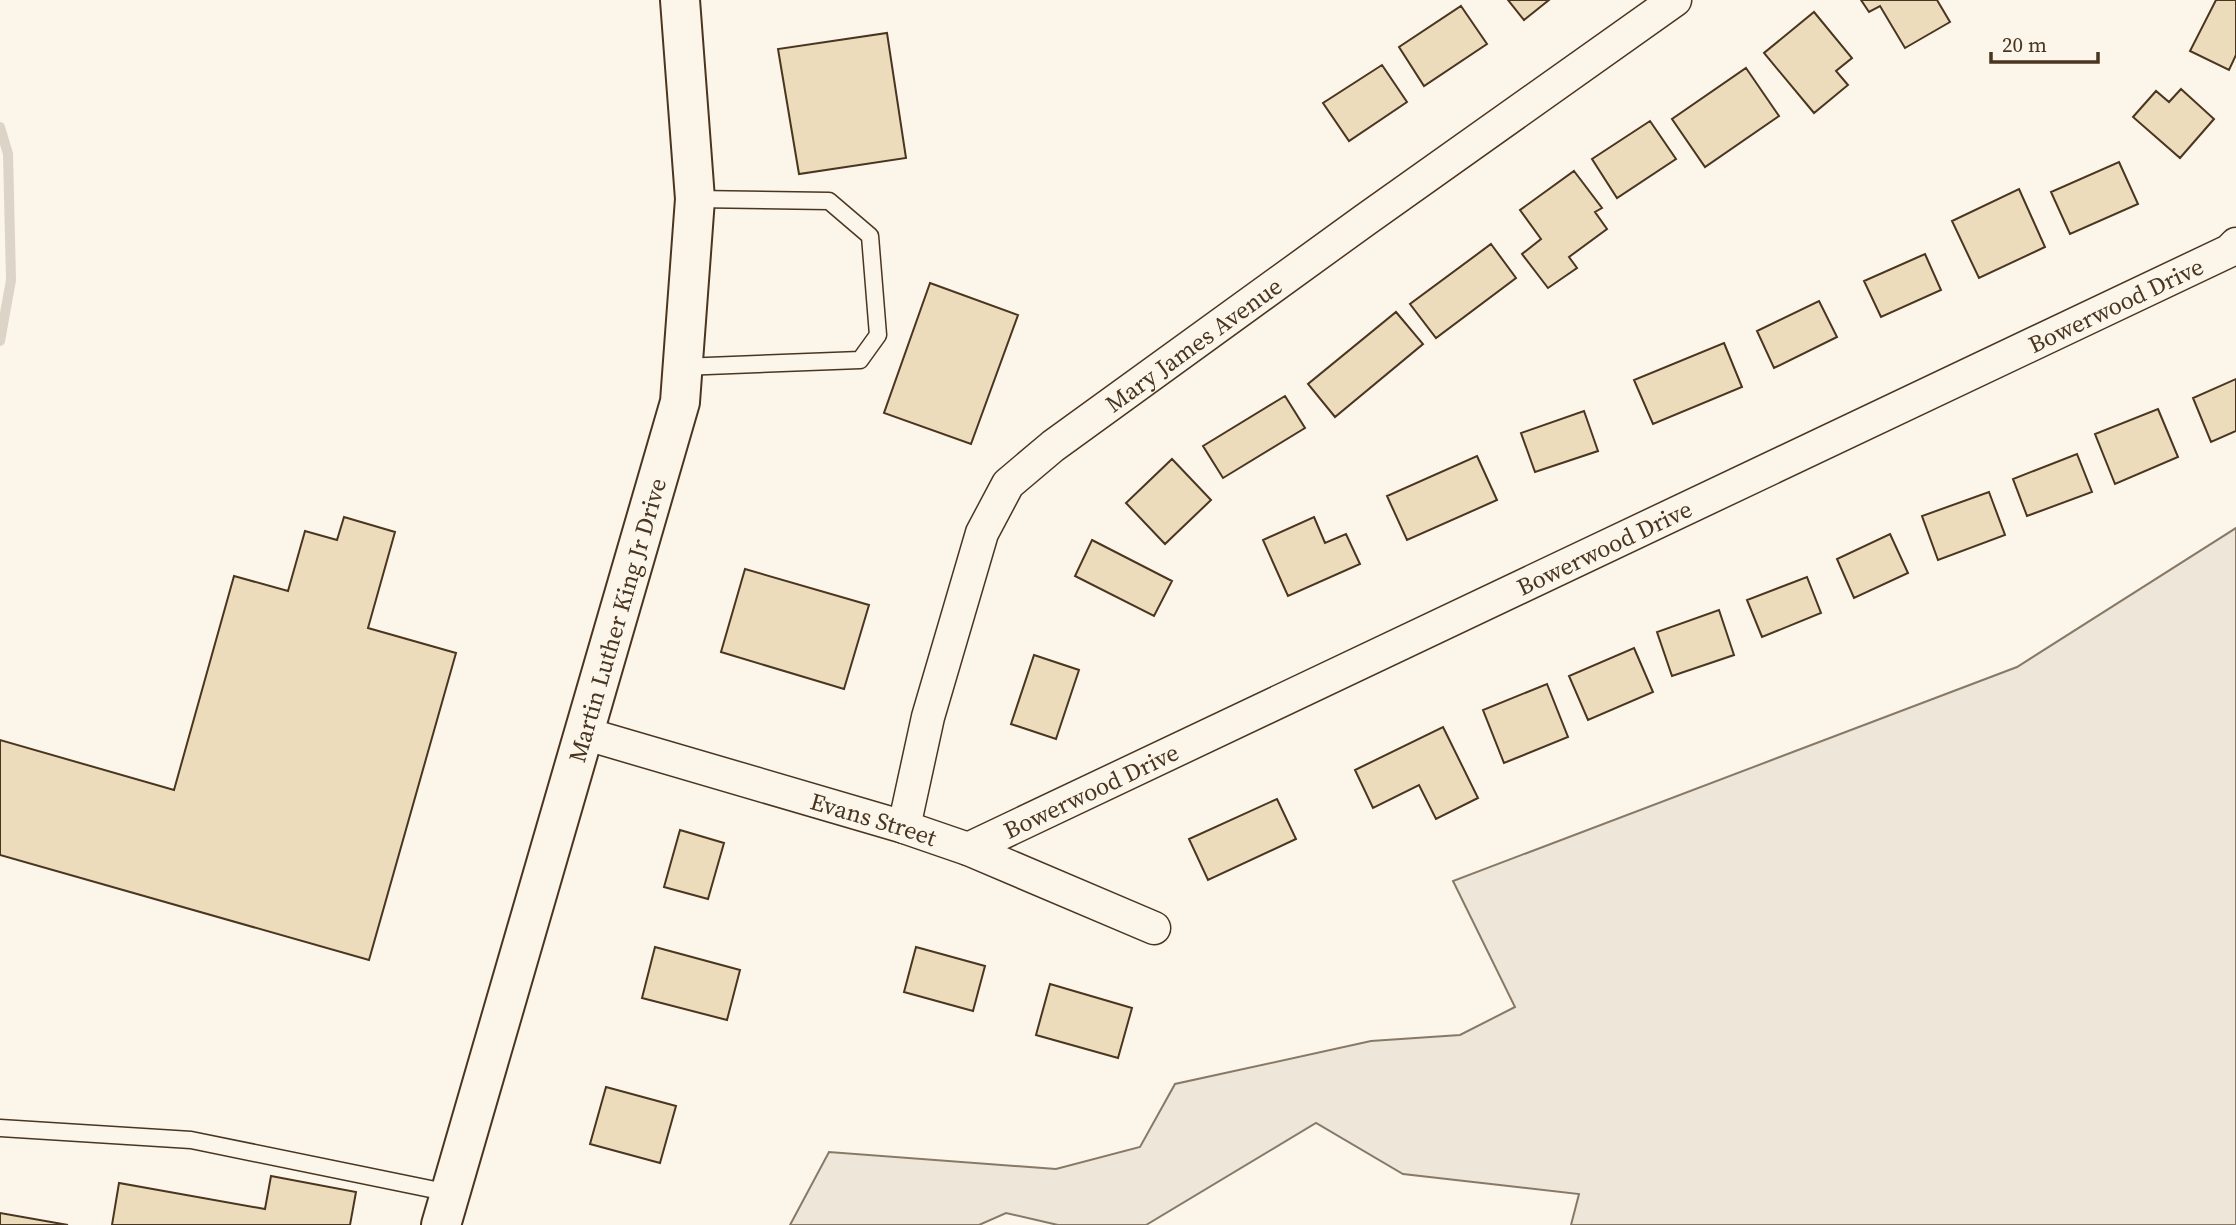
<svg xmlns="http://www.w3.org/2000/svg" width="2236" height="1225" font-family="'Source Serif 4',serif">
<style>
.green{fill:#ede6d9;stroke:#887966;stroke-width:2}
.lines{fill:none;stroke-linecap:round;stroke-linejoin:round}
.stream{stroke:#dcd4c6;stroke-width:10}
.building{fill:#ecdcbc;stroke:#4a3520;stroke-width:2}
.lane-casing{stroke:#4a3520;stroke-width:19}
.street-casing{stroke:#4a3520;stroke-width:35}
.secondary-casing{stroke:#4a3520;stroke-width:42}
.lane{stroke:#fbf6e9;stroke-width:16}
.street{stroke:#fbf6e9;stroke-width:32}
.secondary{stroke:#fbf6e9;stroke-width:38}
.labels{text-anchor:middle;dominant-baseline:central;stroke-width:5;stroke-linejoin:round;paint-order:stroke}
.street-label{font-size:24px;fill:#4a3520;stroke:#fbf6e9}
</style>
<rect width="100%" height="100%" fill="#fbf6e9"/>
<path class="green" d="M 2236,528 L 2236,1225 L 1571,1225 L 1579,1194 L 1403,1174 L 1316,1123 L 1146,1225 L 1058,1225 L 1006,1213 L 979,1225 L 790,1225 L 829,1152 L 1056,1169 L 1140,1147 L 1175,1084 L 1371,1041 L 1460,1035 L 1515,1007 L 1453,881 L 2017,667 Z"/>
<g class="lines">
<path class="stream" d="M 0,127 L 8,154 L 11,280 L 0,341"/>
</g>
<path class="building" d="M 1508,0 L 1549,0 L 1524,20 Z
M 1861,0 L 1937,0 L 1950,22 L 1905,48 L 1880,6 L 1869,12 Z
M 2216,0 L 2236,0 L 2236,55 L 2229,70 L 2190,51 Z
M 1461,6 L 1487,44 L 1424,86 L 1399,47 Z
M 1814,12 L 1852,58 L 1836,71 L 1848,85 L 1814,113 L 1764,53 Z
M 887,33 L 906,158 L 799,174 L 778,49 Z
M 1382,65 L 1407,102 L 1349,141 L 1323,103 Z
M 1746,68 L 1779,116 L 1705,167 L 1672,119 Z
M 2181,89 L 2214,119 L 2180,158 L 2133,117 L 2156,91 L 2169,102 Z
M 1650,121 L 1676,159 L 1617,198 L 1592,159 Z
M 2119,162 L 2138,204 L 2070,234 L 2051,192 Z
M 1574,171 L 1602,208 L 1595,212 L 1607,229 L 1569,257 L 1577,268 L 1548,288 L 1522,254 L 1541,239 L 1520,210 Z
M 2019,189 L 2045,247 L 1979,278 L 1952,221 Z
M 1491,244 L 1516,278 L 1436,338 L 1410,304 Z
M 1925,254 L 1941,290 L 1881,317 L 1864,281 Z
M 930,283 L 1018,315 L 971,444 L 884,413 Z
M 1819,301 L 1837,337 L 1774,368 L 1757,331 Z
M 1396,312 L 1423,344 L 1335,417 L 1308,384 Z
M 1724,343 L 1742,387 L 1653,424 L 1634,380 Z
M 2236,379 L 2236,431 L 2211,442 L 2193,398 Z
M 1285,396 L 1305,428 L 1223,478 L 1203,446 Z
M 2158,409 L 2178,457 L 2115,484 L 2095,434 Z
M 1584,411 L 1598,451 L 1535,472 L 1521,433 Z
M 2077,454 L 2092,492 L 2027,516 L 2013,479 Z
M 1477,456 L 1497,500 L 1407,540 L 1387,496 Z
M 1172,459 L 1211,500 L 1165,544 L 1126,503 Z
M 1989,492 L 2005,535 L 1938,560 L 1922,516 Z
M 344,517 L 395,532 L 368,628 L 456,653 L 369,960 L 0,855 L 0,740 L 174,790 L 234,576 L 288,591 L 305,531 L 337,540 Z
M 1314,517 L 1325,543 L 1346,534 L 1360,564 L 1288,596 L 1263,540 Z
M 1890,534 L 1908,573 L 1854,598 L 1837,559 Z
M 1092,540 L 1172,581 L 1154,616 L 1075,576 Z
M 745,569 L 869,605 L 844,689 L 721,652 Z
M 1807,577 L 1821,613 L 1762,637 L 1747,600 Z
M 1719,610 L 1734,655 L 1672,676 L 1657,632 Z
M 1634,648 L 1653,692 L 1588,720 L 1569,676 Z
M 1034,655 L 1079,670 L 1056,739 L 1011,724 Z
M 1547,684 L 1568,737 L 1504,763 L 1483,710 Z
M 1443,727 L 1478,798 L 1436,819 L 1419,785 L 1373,808 L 1355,770 Z
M 1277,799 L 1296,839 L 1208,880 L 1189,839 Z
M 680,830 L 724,843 L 708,899 L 664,887 Z
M 655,947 L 740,970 L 727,1020 L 642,998 Z
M 916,947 L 985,966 L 973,1011 L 904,992 Z
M 1050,984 L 1132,1008 L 1118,1058 L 1036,1035 Z
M 606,1087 L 676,1106 L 660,1163 L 590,1144 Z
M 271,1176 L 356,1192 L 350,1225 L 112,1225 L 119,1183 L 265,1209 Z
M 0,1213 L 68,1225 L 0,1225 Z"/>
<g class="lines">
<defs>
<path id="lane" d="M 682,367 L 860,360 L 878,335 L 870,236 L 829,201 L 695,199
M 0,1128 L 191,1140 L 450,1193"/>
<g id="street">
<path id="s1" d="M 583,733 L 904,827 L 968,849 L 1154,928"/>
<path id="s2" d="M 904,827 L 928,717 L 982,533 L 1008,484 L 1053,446 L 1365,220 L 1675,0"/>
<path id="s3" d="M 968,849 L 2229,251 L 2236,244"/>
</g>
<g id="secondary">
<path id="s4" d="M 441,1225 L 680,402 L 695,199 L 680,0"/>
</g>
</defs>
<use href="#lane" class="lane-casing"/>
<use href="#street" class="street-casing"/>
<use href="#secondary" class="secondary-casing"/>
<use href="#lane" class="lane"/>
<use href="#street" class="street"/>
<use href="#secondary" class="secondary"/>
</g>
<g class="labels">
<g class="street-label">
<text stroke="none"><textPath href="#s3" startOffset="1270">Bowerwood Drive</textPath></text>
<text stroke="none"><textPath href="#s2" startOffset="592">Mary James Avenue</textPath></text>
<text stroke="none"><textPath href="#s3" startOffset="704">Bowerwood Drive</textPath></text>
<text stroke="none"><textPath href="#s4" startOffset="630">Martin Luther King Jr Drive</textPath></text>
<text stroke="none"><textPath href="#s3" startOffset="136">Bowerwood Drive</textPath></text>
<text stroke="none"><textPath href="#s1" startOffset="303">Evans Street</textPath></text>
</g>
</g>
<path d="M1991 52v10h107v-10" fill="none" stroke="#4a3520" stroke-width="3.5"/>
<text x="2002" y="52" font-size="21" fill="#4a3520" stroke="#fbf6e9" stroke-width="5" paint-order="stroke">20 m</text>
</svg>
